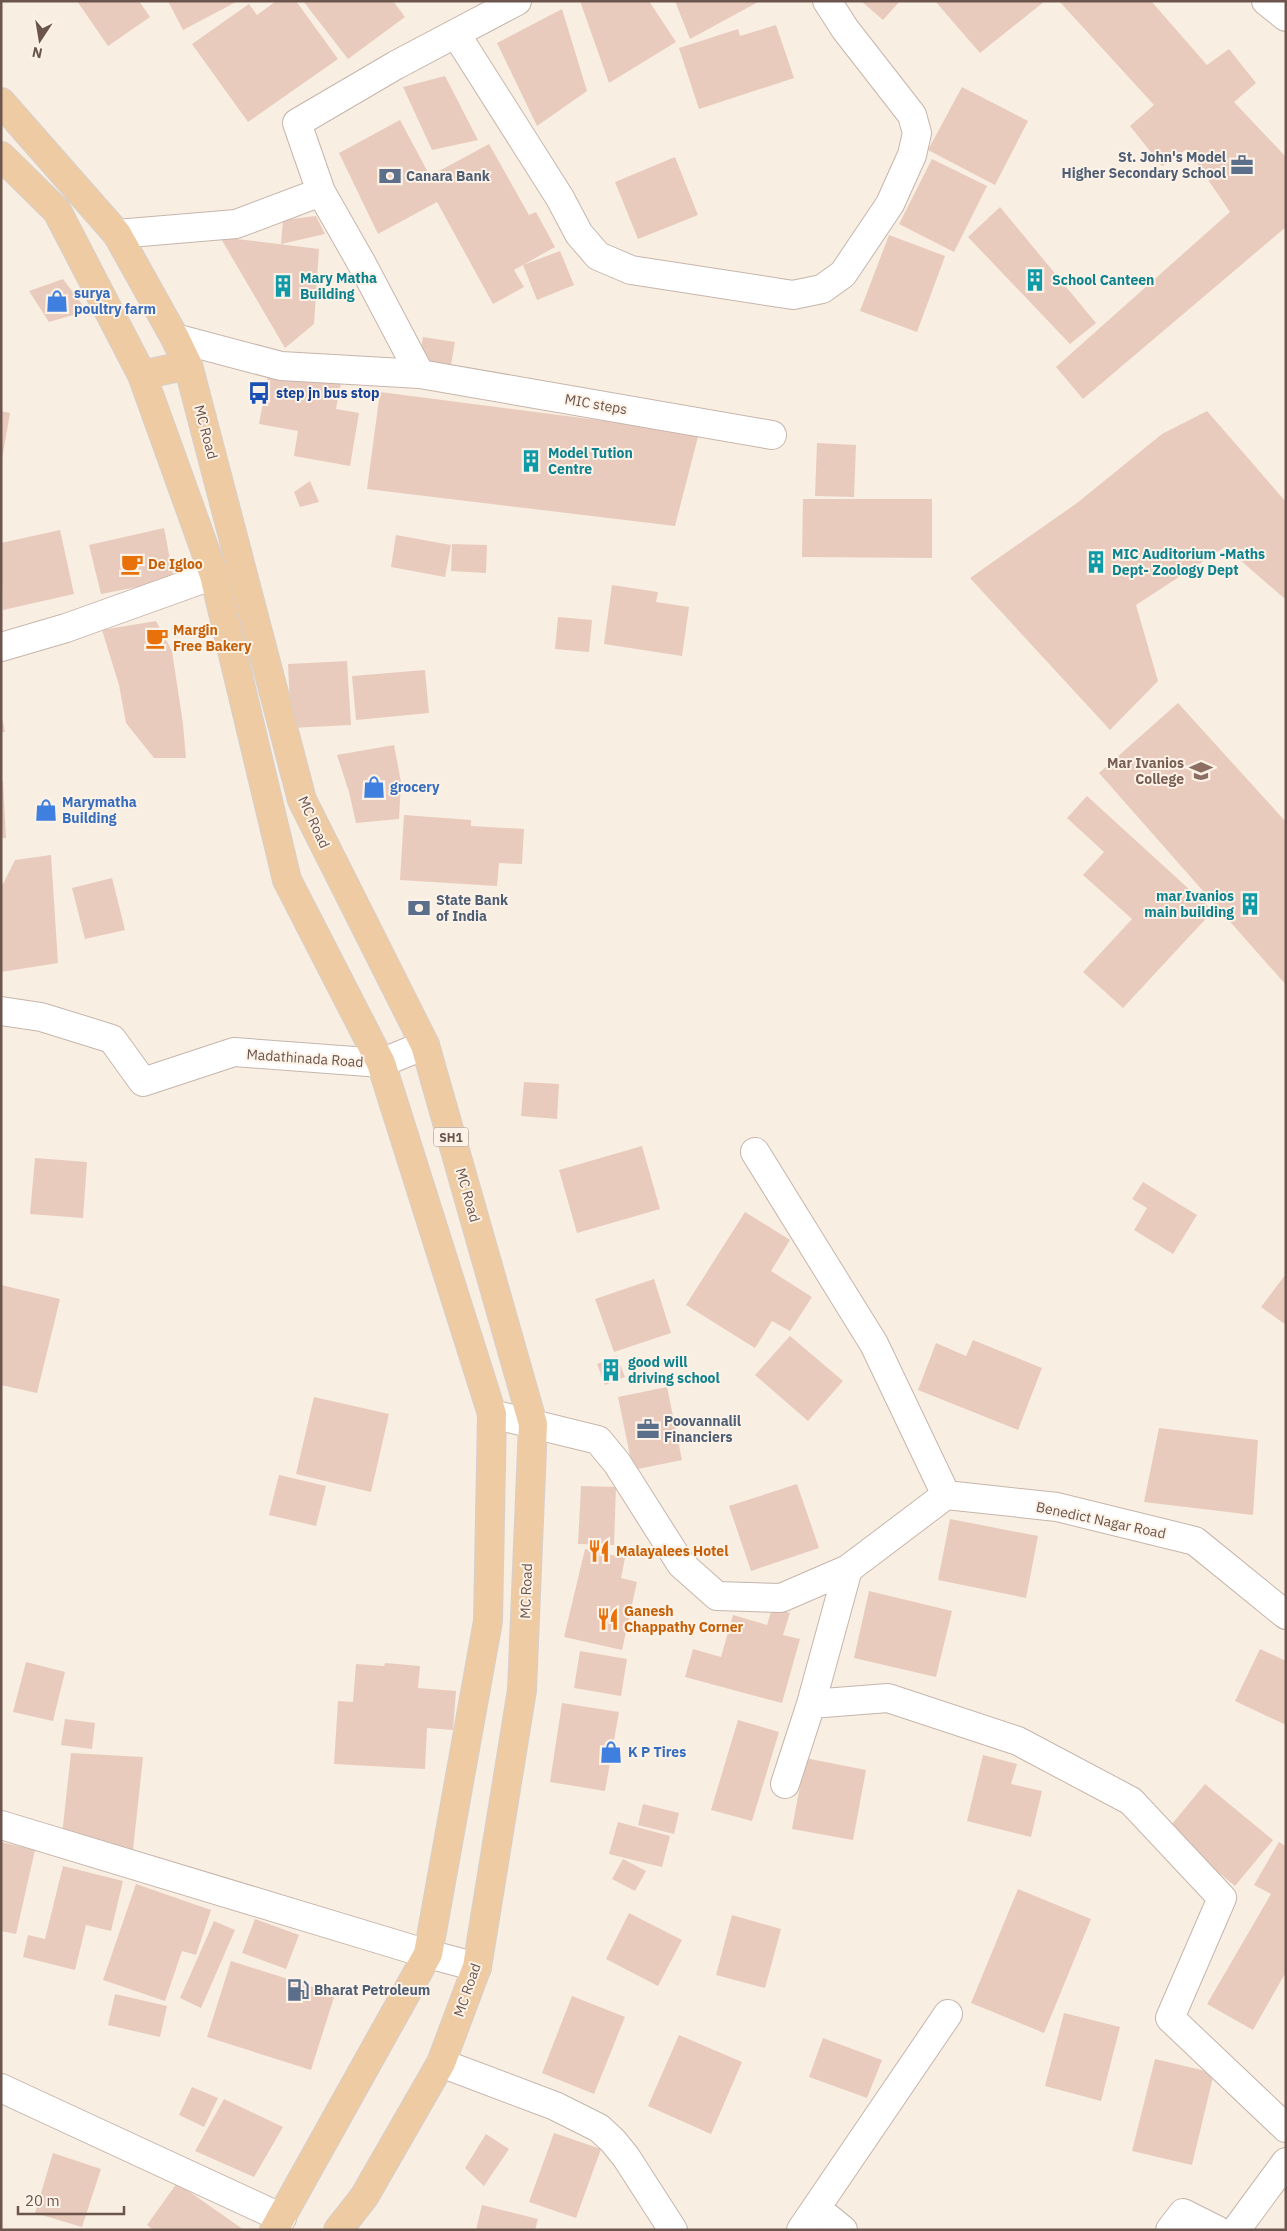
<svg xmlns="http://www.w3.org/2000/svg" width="1287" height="2231" font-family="'IBM Plex Sans',sans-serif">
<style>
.building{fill:#e9cbbe}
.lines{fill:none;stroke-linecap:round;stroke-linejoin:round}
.minor-casing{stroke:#c7b5ab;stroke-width:30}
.major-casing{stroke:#d6cfcd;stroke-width:30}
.minor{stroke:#fff;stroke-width:28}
.major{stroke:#eecba3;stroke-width:28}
.labels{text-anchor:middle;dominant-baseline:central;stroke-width:4;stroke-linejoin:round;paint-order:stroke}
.shield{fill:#fcf2e7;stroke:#97847a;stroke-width:1}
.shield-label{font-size:12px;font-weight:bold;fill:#6c554c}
.service-label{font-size:14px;font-weight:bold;fill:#4e5e75;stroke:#fcf2e7;text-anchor:start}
.culture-label{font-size:14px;font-weight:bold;fill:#0d838f;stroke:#fcf2e7;text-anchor:start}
.shop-label{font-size:14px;font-weight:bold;fill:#366cbe;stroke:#fcf2e7;text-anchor:start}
.transit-label{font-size:14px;font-weight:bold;fill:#164399;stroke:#fcf2e7;text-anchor:start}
.street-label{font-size:14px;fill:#6c554c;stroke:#fcf2e7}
.food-label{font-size:14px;font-weight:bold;fill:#c56008;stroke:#fcf2e7;text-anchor:start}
.education-label{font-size:14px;font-weight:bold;fill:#785e54;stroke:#fcf2e7;text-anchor:end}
</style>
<rect width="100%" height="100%" fill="#f8eee2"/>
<path class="building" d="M 77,1 L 139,1 L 150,17 L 108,46 Z
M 168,1 L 238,1 L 183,30 Z
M 276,1 L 296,1 L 338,59 L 248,122 L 192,44 L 249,4 L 257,15 Z
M 303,1 L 393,1 L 405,17 L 348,59 Z
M 580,1 L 649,1 L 676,42 L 609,83 Z
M 675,1 L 760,1 L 690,39 Z
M 861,1 L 900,1 L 883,20 Z
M 935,1 L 1045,1 L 980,53 Z
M 1059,1 L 1151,1 L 1207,65 L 1229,49 L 1256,83 L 1234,102 L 1286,157 L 1286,227 L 1083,399 L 1056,367 L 1230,212 L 1187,149 L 1162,166 L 1130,126 L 1154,105 Z
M 562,9 L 587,91 L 537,126 L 497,43 Z
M 776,25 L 794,78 L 699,109 L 679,48 L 738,29 L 740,36 Z
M 445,76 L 478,140 L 432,150 L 403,87 Z
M 962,87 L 1028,121 L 995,185 L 928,150 Z
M 400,120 L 430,176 L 489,144 L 529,215 L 536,212 L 555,247 L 514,270 L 524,287 L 493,304 L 437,202 L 378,234 L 339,153 Z
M 675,157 L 698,215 L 638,239 L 615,182 Z
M 932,159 L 987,186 L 954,252 L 899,224 Z
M 1000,207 L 1096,323 L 1070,344 L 968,237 Z
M 316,216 L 325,234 L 281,244 L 283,220 Z
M 889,235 L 945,256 L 917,332 L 860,311 Z
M 220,237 L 319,249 L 314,324 L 285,348 Z
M 560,251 L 574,285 L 537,300 L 523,265 Z
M 63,279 L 87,311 L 49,322 L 29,291 Z
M 423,337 L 455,342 L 450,370 L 418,364 Z
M 269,370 L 341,383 L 336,409 L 359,413 L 350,466 L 294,456 L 298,431 L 259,424 Z
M 380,392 L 699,433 L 675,526 L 367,489 Z
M 1,411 L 10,413 L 2,459 L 1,459 Z
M 1207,411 L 1286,502 L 1286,596 L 1284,598 L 1225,547 L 1136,605 L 1158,681 L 1110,730 L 970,578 L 1077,503 L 1162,434 Z
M 817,443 L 856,445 L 854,497 L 815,496 Z
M 310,481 L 319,502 L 300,507 L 294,492 Z
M 803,499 L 932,499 L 932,558 L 802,557 Z
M 164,528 L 174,580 L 101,594 L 89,545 Z
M 60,530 L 74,594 L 3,610 L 1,543 Z
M 396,535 L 451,545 L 445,577 L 391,567 Z
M 452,544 L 487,545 L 486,573 L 451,571 Z
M 612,585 L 658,592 L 656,602 L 689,607 L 682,656 L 604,644 Z
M 558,617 L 592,620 L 589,652 L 555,649 Z
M 156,621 L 172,651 L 183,724 L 186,758 L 154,758 L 126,723 L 119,685 L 102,630 Z
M 347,661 L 351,725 L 291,728 L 288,664 Z
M 425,670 L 429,713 L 356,720 L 352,676 Z
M 1178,703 L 1286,822 L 1286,985 L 1099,773 Z
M 1,718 L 2,718 L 5,732 L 1,732 Z
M 394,745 L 401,782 L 399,819 L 356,823 L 349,792 L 337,755 Z
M 1,781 L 3,781 L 6,838 L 1,838 Z
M 1087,796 L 1213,911 L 1123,1008 L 1083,972 L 1132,919 L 1083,875 L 1104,852 L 1067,818 Z
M 404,815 L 471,820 L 471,826 L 524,829 L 522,864 L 499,863 L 497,886 L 400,880 Z
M 51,855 L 58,963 L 1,972 L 1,888 L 15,860 Z
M 112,878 L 125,930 L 85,939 L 72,888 Z
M 524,1082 L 559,1084 L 557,1119 L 521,1116 Z
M 642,1146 L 660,1209 L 577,1233 L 559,1170 Z
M 35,1158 L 87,1162 L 83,1218 L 30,1214 Z
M 1143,1182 L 1197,1215 L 1173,1254 L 1134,1230 L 1147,1208 L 1132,1199 Z
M 745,1212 L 790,1240 L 771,1271 L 812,1297 L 790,1331 L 772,1321 L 755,1348 L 686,1305 Z
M 1286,1274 L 1286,1325 L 1261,1307 Z
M 654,1279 L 671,1333 L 614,1352 L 595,1299 Z
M 1,1285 L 60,1299 L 37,1393 L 1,1385 Z
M 790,1336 L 843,1381 L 808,1421 L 755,1375 Z
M 973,1340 L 1042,1368 L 1018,1430 L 918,1390 L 936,1343 L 966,1356 Z
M 617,1356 L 625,1377 L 605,1385 L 597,1364 Z
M 667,1387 L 682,1460 L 633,1470 L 618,1397 Z
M 314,1397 L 389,1414 L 371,1492 L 296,1474 Z
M 1159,1428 L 1258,1440 L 1253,1515 L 1144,1502 Z
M 279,1475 L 326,1486 L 316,1526 L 269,1515 Z
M 797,1484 L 819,1548 L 751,1571 L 729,1506 Z
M 581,1486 L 616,1487 L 614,1545 L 578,1544 Z
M 950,1519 L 1038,1536 L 1026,1598 L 938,1580 Z
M 585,1549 L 625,1558 L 621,1578 L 637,1582 L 622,1650 L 564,1637 Z
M 869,1591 L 952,1611 L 936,1677 L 854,1658 Z
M 772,1608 L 790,1613 L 783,1635 L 800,1639 L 782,1703 L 685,1677 L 693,1649 L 721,1657 L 733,1615 L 767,1625 Z
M 1260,1649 L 1286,1661 L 1286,1725 L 1235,1701 Z
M 580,1651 L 627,1659 L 621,1696 L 574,1688 Z
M 26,1662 L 65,1672 L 53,1721 L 13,1712 Z
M 385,1663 L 420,1666 L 418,1688 L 456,1691 L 453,1730 L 427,1728 L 425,1769 L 334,1764 L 338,1701 L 353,1702 L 356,1664 L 384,1666 Z
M 562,1703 L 619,1712 L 605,1791 L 550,1782 Z
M 65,1719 L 95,1723 L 92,1749 L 61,1745 Z
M 738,1720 L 779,1732 L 752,1821 L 711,1810 Z
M 71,1753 L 143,1757 L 133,1850 L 62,1835 Z
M 983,1755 L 1017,1764 L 1011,1784 L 1042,1791 L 1031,1837 L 967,1821 Z
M 805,1758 L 866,1770 L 853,1840 L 792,1829 Z
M 1205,1784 L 1273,1840 L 1235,1886 L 1167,1830 Z
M 643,1804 L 679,1813 L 674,1834 L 638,1825 Z
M 618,1822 L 670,1836 L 662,1867 L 609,1854 Z
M 1,1842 L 35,1850 L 16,1934 L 1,1931 Z
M 1279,1842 L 1286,1846 L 1286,1972 L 1253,2030 L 1207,2004 L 1271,1894 L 1254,1885 Z
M 623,1859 L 646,1871 L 635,1891 L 612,1879 Z
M 63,1866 L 123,1881 L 111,1931 L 86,1925 L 75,1970 L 23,1957 L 28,1935 L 45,1939 Z
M 136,1884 L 211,1910 L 196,1955 L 182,1951 L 165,2001 L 103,1980 Z
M 1018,1889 L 1091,1919 L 1044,2033 L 971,2003 Z
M 629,1913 L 682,1940 L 658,1986 L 606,1959 Z
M 732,1915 L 781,1929 L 765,1988 L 716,1975 Z
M 255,1919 L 299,1935 L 286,1969 L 242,1953 Z
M 214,1921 L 235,1930 L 201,2008 L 180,1998 Z
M 231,1961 L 335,1994 L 311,2070 L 207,2037 Z
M 115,1994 L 167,2006 L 160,2037 L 108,2025 Z
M 572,1996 L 625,2017 L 594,2094 L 542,2073 Z
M 1064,2013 L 1120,2027 L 1101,2101 L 1045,2086 Z
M 679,2035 L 742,2062 L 711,2134 L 648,2106 Z
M 823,2038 L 882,2060 L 867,2098 L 809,2077 Z
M 1155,2059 L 1214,2073 L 1192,2165 L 1132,2151 Z
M 192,2087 L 218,2098 L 204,2127 L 179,2115 Z
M 224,2099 L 283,2127 L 254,2177 L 195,2151 Z
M 554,2133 L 601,2149 L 576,2218 L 529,2202 Z
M 486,2134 L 509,2149 L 484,2186 L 465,2168 Z
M 53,2153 L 101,2169 L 82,2227 L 35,2213 Z
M 177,2183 L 244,2230 L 154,2230 L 147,2225 Z
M 482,2205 L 538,2219 L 535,2230 L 476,2230 Z"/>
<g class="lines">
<defs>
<path id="minor" d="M 1266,1 L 1286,17
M 456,34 L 560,198 L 579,234 L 598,256 L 631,270 L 793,295 L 822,289 L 843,274 L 890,204 L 912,155 L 917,133 L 912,115 L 845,29 L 827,1
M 321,192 L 297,123 L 396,65 L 517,1
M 117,234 L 236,224 L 321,192 L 362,264 L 420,374 L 281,366 L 175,338
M 420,374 L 772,435
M 1,647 L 66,628 L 214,575
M 1,1011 L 41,1017 L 112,1039 L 143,1082 L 234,1052 L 381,1063 L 425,1045
M 755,1152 L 874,1344 L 946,1495
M 492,1414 L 598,1440 L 617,1463 L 681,1564 L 717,1596 L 781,1598 L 848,1569 L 946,1495 L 1057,1507 L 1195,1541 L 1286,1615
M 811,1704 L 888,1698 L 1018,1741 L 1131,1801 L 1222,1898 L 1170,2018 L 1286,2128
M 785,1784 L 811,1704 L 848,1569
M 1,1825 L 428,1954 L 477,1967
M 441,2063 L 555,2106 L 599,2128 L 613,2141 L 626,2157 L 673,2230
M 1,2088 L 282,2218
M 816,2208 L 843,2230
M 801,2230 L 948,2014
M 1170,2230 L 1183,2213 L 1217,2230
M 1236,2230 L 1286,2162"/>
<path id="major" d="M 1,102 L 117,234 L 175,338 L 188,365 L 302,800 L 425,1045 L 533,1424 L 522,1690 L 477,1967 L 441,2063 L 364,2197 L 338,2230
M 1,156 L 57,211 L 142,375 L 214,575 L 287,880 L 381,1063 L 492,1414 L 488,1621 L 428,1954 L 274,2230
M 142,375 L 188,365"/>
</defs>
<use href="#minor" class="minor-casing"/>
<use href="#major" class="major-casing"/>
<use href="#minor" class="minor"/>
<use href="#major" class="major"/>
</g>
<defs>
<symbol id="office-bare" viewBox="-9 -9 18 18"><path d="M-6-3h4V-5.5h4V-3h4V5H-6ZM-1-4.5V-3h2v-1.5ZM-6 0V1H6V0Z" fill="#5c6f8a" stroke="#fcf2e7" stroke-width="2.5" paint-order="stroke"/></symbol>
<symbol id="bank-bare" viewBox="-9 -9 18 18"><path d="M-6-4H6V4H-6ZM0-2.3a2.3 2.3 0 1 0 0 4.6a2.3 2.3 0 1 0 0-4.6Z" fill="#5c6f8a" stroke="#fcf2e7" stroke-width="2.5" paint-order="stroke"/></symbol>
<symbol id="building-bare" viewBox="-9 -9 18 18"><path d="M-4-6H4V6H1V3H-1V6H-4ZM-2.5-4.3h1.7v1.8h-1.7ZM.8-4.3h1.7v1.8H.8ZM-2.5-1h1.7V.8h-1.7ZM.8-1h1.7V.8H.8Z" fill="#0f9aa8" stroke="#fcf2e7" stroke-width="2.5" paint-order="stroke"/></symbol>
<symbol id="shop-bare" viewBox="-9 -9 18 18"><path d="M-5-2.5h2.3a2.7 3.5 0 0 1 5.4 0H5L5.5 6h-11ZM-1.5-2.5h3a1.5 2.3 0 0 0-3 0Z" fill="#3f7fe0" stroke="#fcf2e7" stroke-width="2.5" paint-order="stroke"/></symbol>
<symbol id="bus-bare" viewBox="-9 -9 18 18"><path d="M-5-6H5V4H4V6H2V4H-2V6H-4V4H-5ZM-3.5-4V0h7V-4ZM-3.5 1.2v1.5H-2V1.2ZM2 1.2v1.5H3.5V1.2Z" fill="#1a4fb4" stroke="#fcf2e7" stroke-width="2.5" paint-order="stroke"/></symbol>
<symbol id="cafe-bare" viewBox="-9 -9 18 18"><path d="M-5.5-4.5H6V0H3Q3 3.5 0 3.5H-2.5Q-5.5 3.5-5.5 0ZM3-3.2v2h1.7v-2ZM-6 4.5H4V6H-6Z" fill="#e8710a" stroke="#fcf2e7" stroke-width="2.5" paint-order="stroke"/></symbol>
<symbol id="university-bare" viewBox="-9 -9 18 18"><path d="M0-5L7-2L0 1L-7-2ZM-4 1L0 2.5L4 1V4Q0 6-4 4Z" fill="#8d6e63" stroke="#fcf2e7" stroke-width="2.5" paint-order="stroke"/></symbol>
<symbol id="restaurant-bare" viewBox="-9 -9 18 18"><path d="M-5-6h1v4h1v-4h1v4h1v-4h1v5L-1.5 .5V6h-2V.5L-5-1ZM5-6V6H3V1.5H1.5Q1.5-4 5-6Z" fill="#e8710a" stroke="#fcf2e7" stroke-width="2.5" paint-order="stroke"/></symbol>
<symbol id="fuel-bare" viewBox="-9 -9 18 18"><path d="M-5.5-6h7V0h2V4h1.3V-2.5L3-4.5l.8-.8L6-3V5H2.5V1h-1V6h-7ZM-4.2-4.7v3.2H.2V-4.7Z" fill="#5c6f8a" stroke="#fcf2e7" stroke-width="2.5" paint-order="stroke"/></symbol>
</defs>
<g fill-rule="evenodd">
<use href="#office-bare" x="1226" y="149" width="32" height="32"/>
<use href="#bank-bare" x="374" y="160" width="32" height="32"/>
<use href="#building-bare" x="1019" y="264" width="32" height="32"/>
<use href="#building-bare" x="267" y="270" width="32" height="32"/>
<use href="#shop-bare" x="41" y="285" width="32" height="32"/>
<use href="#bus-bare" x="243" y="377" width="32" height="32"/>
<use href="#building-bare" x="515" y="445" width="32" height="32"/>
<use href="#building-bare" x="1080" y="546" width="32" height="32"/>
<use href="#cafe-bare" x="116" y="548" width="32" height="32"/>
<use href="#cafe-bare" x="141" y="622" width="32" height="32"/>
<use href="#university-bare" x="1185" y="755" width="32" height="32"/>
<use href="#shop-bare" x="358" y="771" width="32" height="32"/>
<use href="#shop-bare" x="30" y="794" width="32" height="32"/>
<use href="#building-bare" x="1234" y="888" width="32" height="32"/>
<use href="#bank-bare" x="403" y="892" width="32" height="32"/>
<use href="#building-bare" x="595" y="1354" width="32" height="32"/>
<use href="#office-bare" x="632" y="1413" width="32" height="32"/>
<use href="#restaurant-bare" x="583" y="1535" width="32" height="32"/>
<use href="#restaurant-bare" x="592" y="1603" width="32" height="32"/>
<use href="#shop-bare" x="595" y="1736" width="32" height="32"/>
<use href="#fuel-bare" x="282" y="1974" width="32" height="32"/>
</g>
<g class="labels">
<rect class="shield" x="433.5" y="1127.5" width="35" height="19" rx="4"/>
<g class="shield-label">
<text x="451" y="1137">SH1</text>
</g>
<g class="service-label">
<text x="1226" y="157" text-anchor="end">St. John's Model<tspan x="1226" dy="16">Higher Secondary School</tspan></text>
<text x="406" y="176">Canara Bank</text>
<text x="436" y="900">State Bank<tspan x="436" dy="16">of India</tspan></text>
<text x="664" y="1421">Poovannalil<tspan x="664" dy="16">Financiers</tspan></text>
<text x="314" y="1990">Bharat Petroleum</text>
</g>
<g class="culture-label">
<text x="300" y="278">Mary Matha<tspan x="300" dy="16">Building</tspan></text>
<text x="1052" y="280">School Canteen</text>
<text x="548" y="453">Model Tution<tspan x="548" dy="16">Centre</tspan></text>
<text x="1112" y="554">MIC Auditorium -Maths<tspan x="1112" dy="16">Dept- Zoology Dept</tspan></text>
<text x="1234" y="896" text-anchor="end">mar Ivanios<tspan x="1234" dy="16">main building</tspan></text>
<text x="628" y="1362">good will<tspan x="628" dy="16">driving school</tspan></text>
</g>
<g class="shop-label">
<text x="74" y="293">surya<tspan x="74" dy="16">poultry farm</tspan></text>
<text x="390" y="787">grocery</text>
<text x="62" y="802">Marymatha<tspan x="62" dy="16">Building</tspan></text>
<text x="628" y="1752">K P Tires</text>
</g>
<g class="transit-label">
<text x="276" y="393">step jn bus stop</text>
</g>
<g class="street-label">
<text transform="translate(596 404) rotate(10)">MIC steps</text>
<text transform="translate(206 432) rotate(75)">MC Road</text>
<text transform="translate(314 822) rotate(65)">MC Road</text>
<text transform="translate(305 1058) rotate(4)">Madathinada Road</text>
<text transform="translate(468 1195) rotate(74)">MC Road</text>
<text transform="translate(1101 1520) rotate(12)">Benedict Nagar Road</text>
<text transform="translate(526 1591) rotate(-88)">MC Road</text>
<text transform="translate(467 1990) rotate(-71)">MC Road</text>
</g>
<g class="food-label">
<text x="148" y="564">De Igloo</text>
<text x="173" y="630">Margin<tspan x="173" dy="16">Free Bakery</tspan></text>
<text x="616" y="1551">Malayalees Hotel</text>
<text x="624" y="1611">Ganesh<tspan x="624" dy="16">Chappathy Corner</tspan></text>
</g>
<g class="education-label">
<text x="1184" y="763">Mar Ivanios<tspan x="1184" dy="16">College</tspan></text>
</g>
</g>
<rect width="1287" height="2231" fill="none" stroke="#6c554c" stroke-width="5"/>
<g transform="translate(40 40) rotate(192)" stroke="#fcf2e7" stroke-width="4" paint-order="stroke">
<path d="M0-4L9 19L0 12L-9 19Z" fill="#6c554c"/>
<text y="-8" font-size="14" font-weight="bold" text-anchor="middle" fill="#6c554c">N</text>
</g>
<path d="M18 2206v8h106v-8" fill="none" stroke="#6c554c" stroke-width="2.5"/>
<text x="25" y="2206" font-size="15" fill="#6c554c" stroke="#fcf2e7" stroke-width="4" paint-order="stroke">20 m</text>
</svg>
